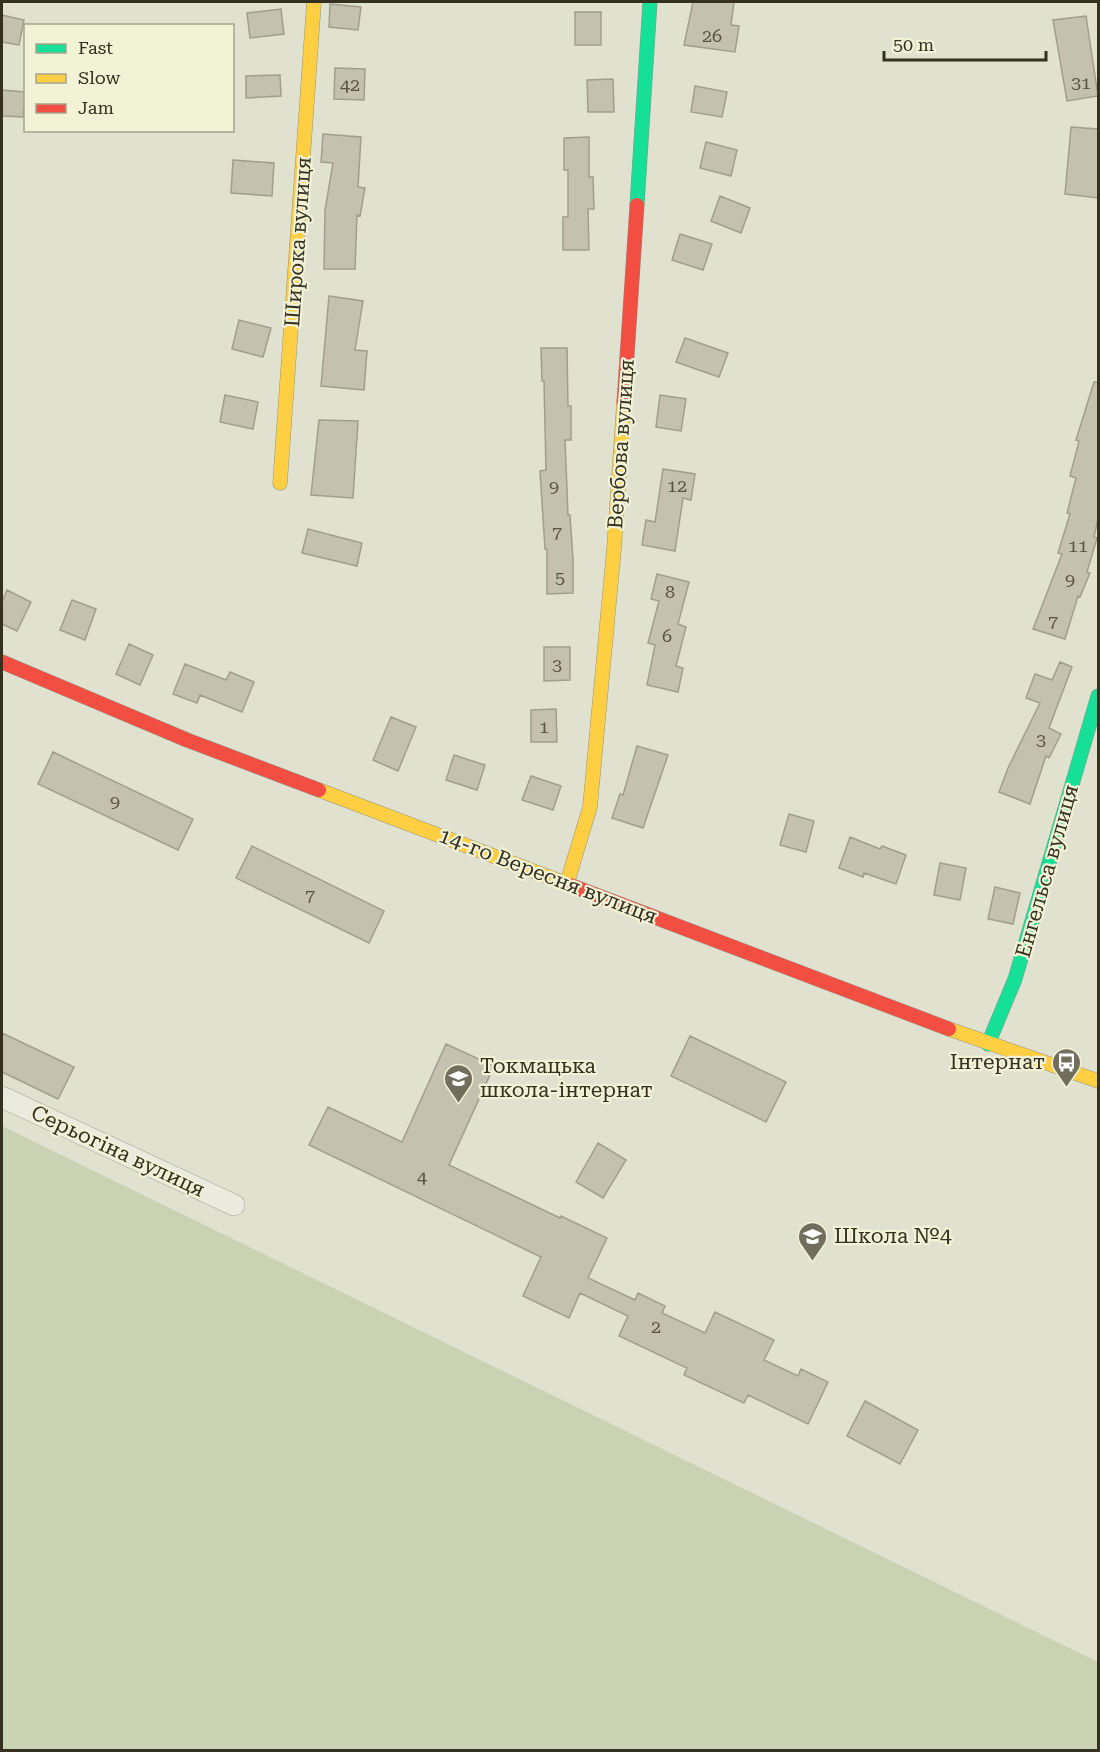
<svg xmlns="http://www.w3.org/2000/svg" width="1100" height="1752" font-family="'Roboto Serif',serif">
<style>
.green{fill:#c9d2b3}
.building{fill:#c5c1b0;stroke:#a19e8f;stroke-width:1.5}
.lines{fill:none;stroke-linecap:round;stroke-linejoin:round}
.street-casing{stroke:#a7a697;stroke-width:22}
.fast-casing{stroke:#969588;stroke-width:15}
.slow-casing{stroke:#969588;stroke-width:15}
.jam-casing{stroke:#969588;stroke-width:15}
.street{stroke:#eaeadf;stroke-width:21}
.fast{stroke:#16e098;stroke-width:14}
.slow{stroke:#ffcf43;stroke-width:14}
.jam{stroke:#f24e42;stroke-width:14}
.labels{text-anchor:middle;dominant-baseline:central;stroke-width:4.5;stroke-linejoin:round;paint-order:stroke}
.number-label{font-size:18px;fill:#595444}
.street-label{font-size:21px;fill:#353020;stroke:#f2f2d6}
.poi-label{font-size:21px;fill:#353020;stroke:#f2f2d6;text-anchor:start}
</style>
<rect width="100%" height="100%" fill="#e1e1cf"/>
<path class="green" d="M 2,1126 L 1098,1662 L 1098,1750 L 2,1750 Z"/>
<path class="building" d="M 693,2 L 734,2 L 731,25 L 739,26 L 735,52 L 684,45 Z
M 330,4 L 361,7 L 358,30 L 329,27 Z
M 281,9 L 284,34 L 250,38 L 247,13 Z
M 575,12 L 601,12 L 601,45 L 575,45 Z
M 2,15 L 24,20 L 19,45 L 2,42 Z
M 1086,16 L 1098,96 L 1067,101 L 1053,20 Z
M 335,68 L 365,69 L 364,100 L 334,99 Z
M 280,75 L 281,96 L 246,98 L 246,76 Z
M 613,79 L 614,112 L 588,112 L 587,80 Z
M 695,86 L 727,92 L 722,117 L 691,112 Z
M 2,90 L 25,92 L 23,117 L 2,116 Z
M 1071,127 L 1098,129 L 1098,198 L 1065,194 Z
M 323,134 L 361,137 L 358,187 L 365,188 L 360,216 L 357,215 L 355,269 L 324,269 L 325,210 L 333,163 L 321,162 Z
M 589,137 L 589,177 L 593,177 L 594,209 L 588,209 L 589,250 L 563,250 L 563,217 L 568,217 L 568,170 L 564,170 L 564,138 Z
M 706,142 L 737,150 L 731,176 L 700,168 Z
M 233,160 L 274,163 L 272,196 L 231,193 Z
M 720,196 L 750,208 L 741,233 L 711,221 Z
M 680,234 L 712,244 L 703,270 L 672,260 Z
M 329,296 L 363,301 L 355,350 L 367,351 L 364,390 L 321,386 Z
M 239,320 L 271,328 L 263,357 L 232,349 Z
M 685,338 L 728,353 L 719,377 L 676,362 Z
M 541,348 L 567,348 L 568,406 L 571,406 L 571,440 L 565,440 L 568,515 L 570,515 L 573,560 L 573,593 L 547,594 L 547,549 L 545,549 L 540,471 L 546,470 L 544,381 L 542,381 Z
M 1094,382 L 1098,382 L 1098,519 L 1094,537 L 1097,538 L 1087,572 L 1090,573 L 1080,597 L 1078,596 L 1065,639 L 1033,629 L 1062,554 L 1058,553 L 1070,514 L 1067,513 L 1076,478 L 1070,476 L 1079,441 L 1076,440 Z
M 225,395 L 258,402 L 253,429 L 220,422 Z
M 660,395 L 686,399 L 681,431 L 656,427 Z
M 319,420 L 358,421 L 353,498 L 311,495 Z
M 663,469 L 695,474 L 691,500 L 683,498 L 675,551 L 642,545 L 646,520 L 655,522 Z
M 308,529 L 362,543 L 357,566 L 302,553 Z
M 657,574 L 689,582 L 678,624 L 686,627 L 676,666 L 683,668 L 678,692 L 647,685 L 655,645 L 648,643 L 659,601 L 651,599 Z
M 7,590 L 31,602 L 17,631 L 2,624 L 2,602 Z
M 72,600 L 96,609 L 85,640 L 60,630 Z
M 129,644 L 153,655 L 140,685 L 116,674 Z
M 544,647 L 570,647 L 570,680 L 544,681 Z
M 1060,662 L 1072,667 L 1049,728 L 1061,734 L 1049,758 L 1046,756 L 1030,804 L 999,792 L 1008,768 L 1040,703 L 1026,698 L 1035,674 L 1052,680 Z
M 185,664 L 226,680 L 230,672 L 254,682 L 242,712 L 200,695 L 197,703 L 173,694 Z
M 556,709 L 557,742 L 531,742 L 531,710 Z
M 391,717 L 416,727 L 398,771 L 373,760 Z
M 637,746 L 668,755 L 643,828 L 612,818 L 620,794 L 623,795 Z
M 53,752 L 193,819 L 178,850 L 38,784 Z
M 454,755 L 485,765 L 477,790 L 446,780 Z
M 531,776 L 561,786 L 553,810 L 522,800 Z
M 789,814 L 814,821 L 806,852 L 780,845 Z
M 850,837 L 880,849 L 882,846 L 906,855 L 896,884 L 864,873 L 863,877 L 839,868 Z
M 252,846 L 384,911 L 369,943 L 236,878 Z
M 940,863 L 966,868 L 960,900 L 934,895 Z
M 995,887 L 1020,893 L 1013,924 L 988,919 Z
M 2,1033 L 74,1067 L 58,1099 L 2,1072 Z
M 690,1036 L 786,1082 L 766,1122 L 671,1076 Z
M 446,1044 L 494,1066 L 449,1165 L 560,1218 L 561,1216 L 607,1238 L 588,1278 L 635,1300 L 638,1293 L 665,1306 L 662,1313 L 705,1333 L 715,1312 L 774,1340 L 764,1360 L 798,1376 L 801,1369 L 828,1382 L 808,1424 L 748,1395 L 744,1403 L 684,1375 L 687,1368 L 619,1336 L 628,1316 L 580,1293 L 569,1318 L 523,1296 L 541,1257 L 309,1145 L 328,1107 L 402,1142 Z
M 598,1143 L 626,1160 L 603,1198 L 576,1182 Z
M 865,1401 L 918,1430 L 900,1464 L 847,1436 Z"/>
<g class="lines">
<defs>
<path id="street" d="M 2,1097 L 234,1205"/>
<path id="fast" d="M 637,205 L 650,2
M 988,1044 L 1015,979 L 1098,696"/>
<path id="slow" d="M 280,483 L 314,2
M 319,790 L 570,885
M 567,883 L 590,807 L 614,549 L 624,402
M 949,1029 L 1098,1081"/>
<path id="jam" d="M 624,402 L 637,205
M 2,662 L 187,740 L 319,790
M 570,885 L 949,1029"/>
</defs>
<use href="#street" class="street-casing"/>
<use href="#fast" class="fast-casing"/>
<use href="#slow" class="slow-casing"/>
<use href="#jam" class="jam-casing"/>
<use href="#street" class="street"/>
<use href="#fast" class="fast"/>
<use href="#slow" class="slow"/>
<use href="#jam" class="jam"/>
</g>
<defs>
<symbol id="bus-pin" viewBox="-11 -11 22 30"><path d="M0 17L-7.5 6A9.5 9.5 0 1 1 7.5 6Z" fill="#716e5d" stroke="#f2f2d6"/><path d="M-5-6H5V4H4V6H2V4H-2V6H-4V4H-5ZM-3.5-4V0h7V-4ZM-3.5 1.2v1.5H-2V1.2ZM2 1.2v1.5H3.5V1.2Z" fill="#fff"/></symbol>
<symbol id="school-pin" viewBox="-11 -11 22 30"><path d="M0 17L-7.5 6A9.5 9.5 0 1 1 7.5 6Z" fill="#716e5d" stroke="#f2f2d6"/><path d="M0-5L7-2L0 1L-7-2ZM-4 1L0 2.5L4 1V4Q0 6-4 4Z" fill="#fff"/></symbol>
</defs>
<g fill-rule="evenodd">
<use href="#bus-pin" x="1050" y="1046" width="33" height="45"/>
<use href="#school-pin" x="442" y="1062" width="33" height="45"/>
<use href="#school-pin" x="796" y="1220" width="33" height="45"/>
</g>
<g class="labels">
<g class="number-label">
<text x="712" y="35">26</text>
<text x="1081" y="82">31</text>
<text x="350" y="84">42</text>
<text x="677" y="485">12</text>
<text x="554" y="486">9</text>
<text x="557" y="532">7</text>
<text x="1078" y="545">11</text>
<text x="560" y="577">5</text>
<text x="1070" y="579">9</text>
<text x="670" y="591">8</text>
<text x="1053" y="621">7</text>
<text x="667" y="635">6</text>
<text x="557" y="664">3</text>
<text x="544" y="726">1</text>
<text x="1041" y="739">3</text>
<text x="115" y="801">9</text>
<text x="310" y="895">7</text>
<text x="422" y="1176">4</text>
<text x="656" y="1326">2</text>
</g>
<g class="street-label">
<text transform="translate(298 242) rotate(-86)">Широка вулиця</text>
<text transform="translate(621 444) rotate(-86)">Вербова вулиця</text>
<text transform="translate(1047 871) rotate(-74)">Енгельса вулиця</text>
<text transform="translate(548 876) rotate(21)">14-го Вересня вулиця</text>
<text transform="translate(118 1151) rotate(25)">Серьогіна вулиця</text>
</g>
<g class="poi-label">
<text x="1045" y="1062" text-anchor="end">Інтернат</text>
<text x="480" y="1066">Токмацька<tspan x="480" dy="24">школа-інтернат</tspan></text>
<text x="834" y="1236">Школа №4</text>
</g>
</g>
<rect width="1100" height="1752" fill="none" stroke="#353020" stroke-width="6"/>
<rect x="24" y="24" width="210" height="108" fill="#f2f2d6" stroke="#a6a48d" stroke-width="1.5"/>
<rect x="36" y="44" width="30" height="9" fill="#16e098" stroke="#a6a48d" stroke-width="1.5"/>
<text x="78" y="54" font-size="18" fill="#353020">Fast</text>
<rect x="36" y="74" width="30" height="9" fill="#ffcf43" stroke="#a6a48d" stroke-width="1.5"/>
<text x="78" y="84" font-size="18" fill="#353020">Slow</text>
<rect x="36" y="104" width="30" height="9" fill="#f24e42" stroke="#a6a48d" stroke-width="1.5"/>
<text x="78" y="114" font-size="18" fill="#353020">Jam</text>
<path d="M884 51v9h162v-9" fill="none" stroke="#353020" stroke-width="3"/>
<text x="893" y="51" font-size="18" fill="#353020" stroke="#f2f2d6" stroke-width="4.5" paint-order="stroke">50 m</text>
</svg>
